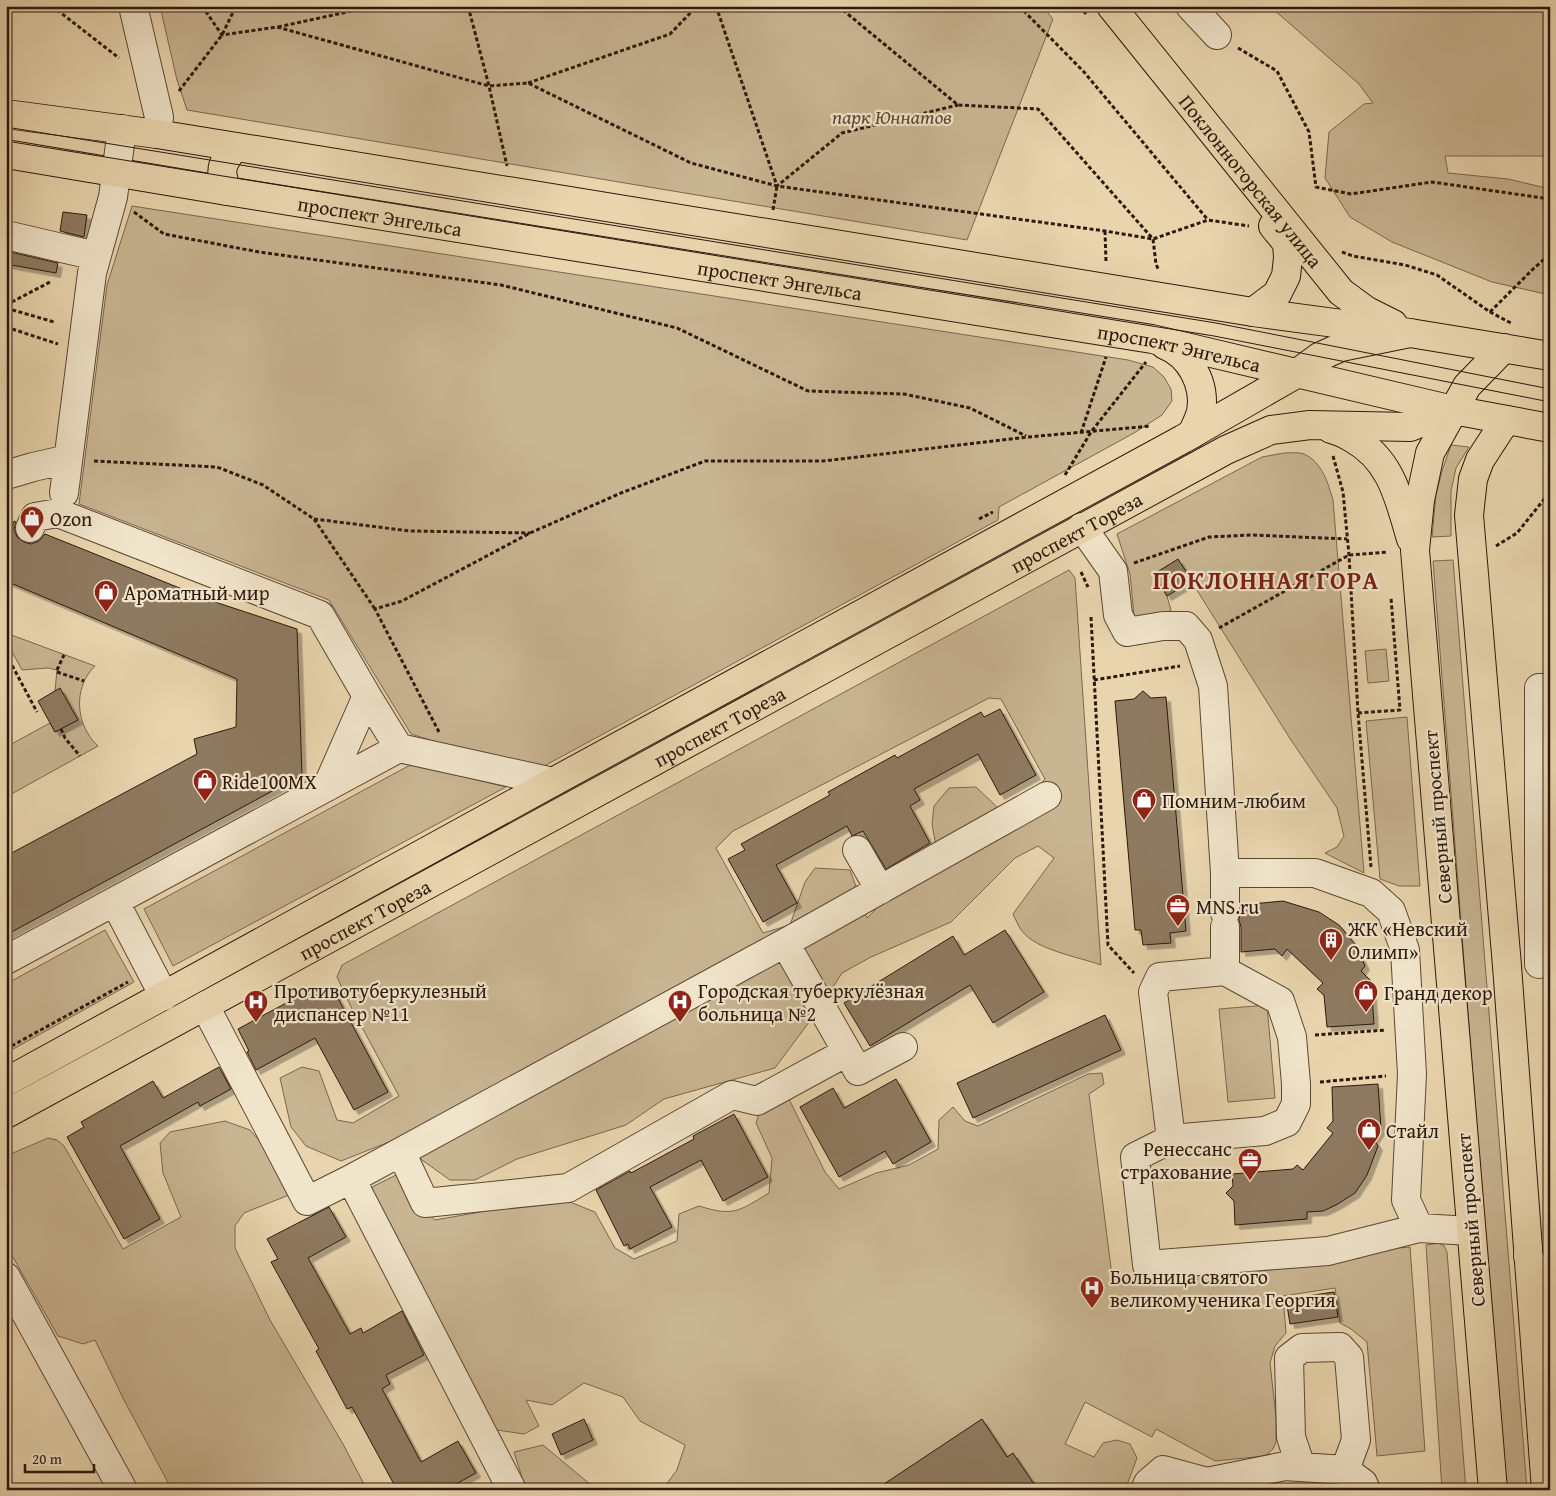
<svg xmlns="http://www.w3.org/2000/svg" width="1556" height="1496" font-family="'Gentium Book Plus',serif">
<style>
.green{fill:#c8b592;stroke:#7a664f;fill-rule:evenodd}
.building{fill:#8e7a60;stroke:#2d180c;filter:url(#shadow)}
.lines{fill:none;stroke-linecap:round;stroke-linejoin:round}
.minor-casing{stroke:#5c4734;stroke-width:30}
.major-casing{stroke:#2d180c;stroke-width:30}
.path{stroke:#2d180c;stroke-width:3;stroke-dasharray:4 2.5;stroke-linecap:butt}
.minor{stroke:#f0e4ca;stroke-width:28}
.major{stroke:#e8d5ae;stroke-width:28}
.tram{stroke:#2d180c;stroke-width:1}
.labels{text-anchor:middle;dominant-baseline:central;stroke-width:4.5;stroke-linejoin:round;paint-order:stroke}
.park-label{font-size:20px;font-style:italic;fill:#5c4734;stroke:#f0e4ca}
.street-label{font-size:20px;fill:#2d180c;stroke:#f0e4ca}
.poi-label{font-size:20px;fill:#2d180c;stroke:#f0e4ca;text-anchor:start}
.district-label{font-size:25px;font-weight:bold;letter-spacing:1px;fill:#7a1f14;stroke:#f0e4ca}
</style>
<defs>
<filter id="shadow"><feDropShadow dx="4.5" dy="4.5" stdDeviation="0" flood-color="#0004"/></filter>
</defs>
<rect width="100%" height="100%" fill="#e8d5ae"/>
<filter id="stains"><feTurbulence type="fractalNoise" baseFrequency=".004" numOctaves="4"/><feColorMatrix values="0 0 0 0 .2 0 0 0 0 .09 0 0 0 0 .02 0 0 0 .5 -.17"/></filter>
<radialGradient id="worn" r=".72"><stop offset=".6" stop-color="#630" stop-opacity="0"/><stop offset="1" stop-color="#630" stop-opacity=".3"/></radialGradient>
<path class="green" d="M 160,6 L 1042,6 L 1053,19 L 967,240 L 187,110 L 177,80 Z
M 1280,6 L 1550,6 L 1550,156 L 1445,156 L 1448,173 L 1508,179 L 1550,189 L 1550,295 L 1492,282 L 1392,242 L 1350,217 L 1325,178 L 1329,132 L 1364,104 L 1373,103 L 1359,84 L 1273,9 Z
M 132,206 L 1128,360 L 1153,367 L 1164,377 L 1171,389 L 1172,401 L 1162,415 L 1134,433 L 999,507 L 998,520 L 533,772 L 411,734 L 329,600 L 79,504 L 107,285 Z
M 1451,445 L 1469,447 L 1456,468 L 1451,491 L 1451,536 L 1432,537 L 1436,495 L 1442,471 Z
M 1284,453 C 1290,453 1299,452 1304,454 C 1322,462 1328,483 1333,500 L 1364,873 L 1325,853 L 1337,847 L 1344,836 L 1337,808 L 1289,737 L 1178,560 L 1154,574 L 1167,596 L 1171,610 L 1153,624 L 1135,626 L 1130,574 L 1117,534 L 1262,457 Z
M 1453,560 L 1527,1490 L 1505,1490 L 1433,561 Z
M 1069,570 L 1075,578 L 1101,965 C 1079,957 1036,950 1022,931 C 1018,926 1016,920 1013,914 L 1054,858 L 1038,846 L 1015,858 L 951,922 L 871,957 L 842,973 L 821,1006 L 775,1068 L 664,1099 L 626,1125 L 517,1159 L 475,1180 L 450,1180 L 394,1140 L 341,1161 L 306,1146 L 291,1127 L 280,1078 L 302,1067 L 319,1071 L 337,1120 L 353,1123 L 399,1096 L 350,1005 L 337,977 L 342,965 ZM 989,698 L 1001,699 L 1045,779 L 1030,795 L 998,808 L 976,787 L 949,788 L 934,806 L 932,824 L 940,869 L 898,887 L 867,918 L 850,870 L 815,868 L 805,882 L 790,925 L 763,933 L 716,848 L 733,831 Z
M 6,633 L 95,666 C 72,688 76,726 98,746 L 6,797 L 6,747 L 50,723 L 55,732 L 77,720 L 60,689 L 55,691 L 57,670 L 48,668 L 22,670 L 6,641 Z
M 1386,649 L 1389,681 L 1368,683 L 1365,651 Z
M 1407,717 L 1420,886 L 1399,886 L 1380,879 L 1366,721 Z
M 412,764 L 506,787 L 173,966 L 144,909 Z
M 105,930 L 134,982 L 6,1053 L 6,984 Z
M 1267,1005 L 1275,1098 L 1228,1102 L 1219,1009 Z
M 1102,1073 L 1104,1084 L 1089,1094 L 1112,1276 L 1360,1258 L 1376,1250 L 1410,1247 L 1425,1451 L 1377,1456 L 1367,1342 L 1351,1329 L 1340,1323 L 1335,1288 L 1283,1296 L 1286,1333 L 1275,1346 L 1270,1363 L 1276,1417 L 1276,1442 L 1273,1449 L 1265,1456 L 1215,1461 L 1156,1429 L 1152,1437 L 1085,1402 L 1065,1444 L 1094,1457 L 1103,1443 L 1117,1440 L 1130,1444 L 1137,1458 L 1125,1490 L 662,1490 L 677,1470 L 685,1445 L 640,1421 L 623,1397 L 584,1383 L 552,1405 L 526,1400 L 539,1426 L 524,1434 L 497,1430 L 368,1189 L 398,1174 L 413,1200 L 435,1220 L 509,1207 L 565,1200 L 595,1212 L 615,1248 L 634,1259 L 677,1241 L 679,1214 L 699,1206 C 734,1217 739,1211 769,1193 L 772,1158 L 756,1123 L 760,1111 L 788,1097 L 825,1172 L 839,1189 L 876,1173 L 909,1165 L 938,1149 L 939,1120 L 953,1107 L 965,1121 L 978,1126 L 1088,1074 Z
M 225,1121 L 250,1130 L 272,1155 L 289,1195 L 244,1213 L 235,1226 L 235,1248 L 270,1320 L 343,1444 L 367,1490 L 172,1490 L 124,1400 L 95,1340 L 83,1344 L 58,1336 L 6,1245 L 6,1156 L 48,1138 L 57,1140 L 64,1146 L 123,1249 L 181,1217 L 163,1173 L 160,1143 L 170,1132 Z
M 1439,1243 L 1444,1246 L 1447,1252 L 1466,1490 L 1442,1490 L 1426,1245 Z
M 543,1445 L 591,1485 L 602,1490 L 526,1490 L 514,1452 Z"/>
<path class="building" d="M 63,212 L 87,215 L 84,237 L 60,231 Z
M 6,251 L 58,263 L 56,273 L 6,264 Z
M 14,521 L 16,522 L 14,529 L 17,537 L 24,542 L 31,544 L 39,541 L 45,534 L 212,601 L 297,629 L 302,775 L 6,935 L 6,856 L 197,754 L 194,739 L 236,727 L 237,679 L 6,581 L 6,541 Z
M 1178,559 L 1192,581 L 1167,596 L 1154,574 Z
M 60,688 L 78,720 L 55,732 L 38,701 Z
M 1143,691 L 1151,698 L 1166,697 L 1186,931 L 1170,933 L 1171,943 L 1143,945 L 1141,930 L 1135,930 L 1115,701 L 1134,699 Z
M 1000,709 L 1036,775 L 1000,795 L 978,754 L 914,789 L 920,800 L 910,806 L 930,843 L 886,869 L 863,831 L 852,836 L 847,826 L 776,865 L 797,903 L 763,922 L 728,859 L 745,850 L 741,844 L 830,795 L 828,792 L 895,755 L 897,758 L 981,712 L 984,717 Z
M 1283,901 L 1319,912 L 1339,925 L 1355,944 L 1365,966 L 1361,971 L 1371,981 L 1374,1024 L 1327,1027 L 1324,995 L 1317,989 L 1323,983 L 1287,949 L 1282,956 L 1275,949 L 1241,952 L 1241,927 L 1239,920 L 1241,905 Z
M 1005,930 L 1044,992 L 993,1023 L 970,985 L 870,1046 L 844,1003 L 953,936 L 964,955 Z
M 332,987 L 388,1092 L 354,1110 L 315,1038 L 256,1070 L 247,1052 L 249,1051 L 238,1029 L 312,989 L 316,996 Z
M 1105,1015 L 1121,1050 L 973,1118 L 957,1083 Z
M 219,1067 L 231,1089 L 200,1106 L 198,1102 L 120,1146 L 160,1219 L 124,1239 L 67,1137 L 84,1127 L 81,1122 L 153,1081 L 163,1098 Z
M 896,1079 L 931,1142 L 893,1164 L 885,1151 L 839,1177 L 800,1107 L 833,1088 L 844,1108 Z
M 1378,1084 L 1381,1129 L 1374,1140 L 1378,1146 L 1367,1175 L 1355,1193 L 1336,1205 L 1323,1211 L 1307,1212 L 1307,1219 L 1235,1225 L 1234,1201 L 1226,1193 L 1233,1186 L 1232,1174 L 1293,1169 L 1297,1165 L 1303,1170 L 1333,1133 L 1327,1128 L 1333,1121 L 1332,1087 Z
M 734,1114 L 768,1177 L 723,1201 L 701,1160 L 650,1187 L 672,1227 L 630,1249 L 628,1244 L 624,1246 L 596,1190 L 630,1171 L 631,1173 L 694,1139 L 693,1136 Z
M 329,1207 L 346,1237 L 308,1258 L 350,1334 L 361,1328 L 363,1333 L 402,1311 L 424,1355 L 386,1375 L 390,1384 L 382,1389 L 421,1462 L 458,1441 L 476,1473 L 445,1490 L 397,1490 L 352,1407 L 347,1409 L 316,1351 L 319,1349 L 271,1262 L 278,1259 L 267,1239 Z
M 1334,1292 L 1338,1317 L 1290,1324 L 1286,1299 Z
M 584,1419 L 593,1440 L 561,1455 L 552,1434 Z
M 982,1419 L 1007,1457 L 1013,1453 L 1038,1490 L 875,1490 Z"/>
<g class="lines">
<defs>
<path id="minor" d="M 133,6 L 159,117 L 157,134
M 1190,6 L 1217,35
M 6,235 L 96,256
M 6,475 L 33,467 L 68,459
M 64,493 L 92,273 L 113,197 L 122,129
M 1082,527 L 1113,571 L 1118,615 L 1127,632 L 1163,626 L 1186,626 L 1198,640 L 1213,686 L 1225,873 L 1225,913
M 30,528 L 35,517 L 58,513 L 320,615 L 367,696 L 327,787
M 367,696 L 399,748
M 857,850 L 880,890
M 1225,873 L 1315,873 L 1371,893 L 1391,911 L 1405,950 L 1412,1074 L 1406,1200 L 1419,1228
M 115,902 L 164,996
M 1225,927 L 1225,971 L 1160,977 L 1153,992 L 1171,1139 L 1135,1157 L 1147,1265 L 1328,1251 L 1419,1228 L 1471,1231
M 785,943 L 858,1071 L 903,1047
M 6,960 L 399,748 L 553,782
M 1539,964 L 1539,688 L 1550,688
M 205,1006 L 307,1201 L 351,1179 L 512,1490
M 1171,1139 L 1265,1131 L 1287,1122 L 1296,1104 L 1296,1084 L 1292,1037 L 1280,1001 L 1225,971
M 401,1152 L 425,1203 L 568,1188 L 732,1095 L 757,1101 L 847,1052
M 351,1179 L 785,943 L 1047,796
M 1528,1256 L 1550,1295
M 6,1277 L 123,1490
M 1301,1467 L 1291,1437 L 1289,1358 L 1302,1348 L 1340,1347 L 1349,1357 L 1356,1440 L 1345,1470
M 1145,1490 L 1148,1483 L 1163,1470 L 1207,1482 L 1285,1466 L 1345,1470 L 1363,1483 L 1366,1490"/>
<g id="major">
<path id="s1" d="M 1111,6 L 1341,292 L 1367,311 L 1393,324"/>
<path d="M 6,114 L 157,134 L 1253,312 L 1410,333 L 1550,356"/>
<path id="s2" d="M 6,154 L 227,191 L 1152,339 L 1453,410 L 1550,428"/>
<path d="M 227,191 C 219,169 221,166 234,147"/>
<path d="M 1253,312 L 1277,294 L 1286,276 L 1288,258 L 1287,243 L 1273,226"/>
<path d="M 1165,345 C 1190,355 1206,384 1201,412 C 1199,419 1195,427 1192,434"/>
<path d="M 1506,420 L 1480,460 L 1473,479 L 1469,515 L 1507,966 L 1546,1490"/>
<path d="M 1331,429 C 1339,431 1345,434 1352,438 C 1392,460 1399,499 1411,539"/>
<path d="M 6,1082 L 553,782 L 1183,439 L 1296,374 L 1319,357 L 1341,347 L 1410,333"/>
<path id="s3" d="M 6,1114 L 1226,450 L 1271,430 L 1310,425 L 1410,427 L 1453,410"/>
<path d="M 1493,1490 L 1415,550 L 1420,500 L 1430,453 L 1467,386 L 1504,348"/>
</g>
</defs>
<use href="#minor" class="minor-casing"/>
<use href="#major" class="major-casing"/>
<path class="path" d="M 52,6 L 119,58
M 202,6 L 222,35 L 277,27 L 489,86 L 528,83 L 691,163 L 777,186 L 1105,231 L 1153,239 L 1208,220 L 1249,226
M 468,6 L 489,86 L 507,166
M 716,6 L 777,186 L 842,133 L 958,105
M 838,6 L 958,105 L 1038,109 L 1153,239 L 1156,264 L 1159,271
M 1019,6 L 1084,72 L 1208,220
M 1080,6 L 1086,14
M 278,27 L 375,6
M 1238,48 L 1277,71 L 1309,132 L 1316,187 L 1351,194 L 1432,182 L 1550,199
M 528,83 L 670,34 L 697,6
M 179,91 L 222,35 L 236,6
M 773,210 L 777,186
M 134,212 L 164,234 L 259,252 L 501,285 L 677,328 L 808,391 L 904,394 L 970,408 L 1026,436
M 1105,231 L 1106,262
M 1342,252 L 1353,256 L 1405,265 L 1437,275 L 1490,312 L 1511,323
M 6,305 L 52,281
M 6,308 L 54,322
M 1490,312 L 1532,270 L 1550,254
M 6,327 L 58,344
M 1081,433 L 1106,357
M 1333,456 L 1343,492 L 1349,555 L 1358,713 L 1371,867
M 94,461 L 217,467 L 263,485 L 314,519 L 375,609
M 1065,475 L 1091,432 L 1146,362
M 314,519 L 410,531 L 530,533
M 979,519 L 993,512
M 1496,546 L 1517,533 L 1550,492
M 1134,563 L 1209,537 L 1252,535 L 1347,539
M 1081,572 L 1088,587
M 1091,617 L 1108,945 L 1134,973
M 1219,628 L 1349,555 L 1388,552
M 6,654 L 37,712
M 57,670 L 64,655
M 57,672 L 84,681
M 1094,680 L 1180,666
M 1358,713 L 1400,710 L 1391,598
M 61,729 L 65,738 L 80,756
M 439,732 L 375,609 L 402,601 L 530,533 L 621,493 L 705,461 L 823,461 L 1028,437 L 1151,426
M 1315,1035 L 1386,1030
M 6,1049 L 128,982
M 1320,1082 L 1386,1076"/>
<use href="#minor" class="minor"/>
<use href="#major" class="major"/>
<path class="tram" d="M 6,127 L 1216,323 L 1550,389
M 6,141 L 1214,336 L 1550,402"/>
</g>
<defs>
<symbol id="shop-pin" viewBox="-11 -11 22 30"><path d="M0 17L-7.5 6A9.5 9.5 0 1 1 7.5 6Z" fill="#8f2418" stroke="#f0e4ca"/><path d="M-5-2.5h2.3a2.7 3.5 0 0 1 5.4 0H5L5.5 6h-11ZM-1.5-2.5h3a1.5 2.3 0 0 0-3 0Z" fill="#fff"/></symbol>
<symbol id="office-pin" viewBox="-11 -11 22 30"><path d="M0 17L-7.5 6A9.5 9.5 0 1 1 7.5 6Z" fill="#8f2418" stroke="#f0e4ca"/><path d="M-6-3h4V-5.5h4V-3h4V5H-6ZM-1-4.5V-3h2v-1.5ZM-6 0V1H6V0Z" fill="#fff"/></symbol>
<symbol id="building-pin" viewBox="-11 -11 22 30"><path d="M0 17L-7.5 6A9.5 9.5 0 1 1 7.5 6Z" fill="#8f2418" stroke="#f0e4ca"/><path d="M-4-6H4V6H1V3H-1V6H-4ZM-2.5-4.3h1.7v1.8h-1.7ZM.8-4.3h1.7v1.8H.8ZM-2.5-1h1.7V.8h-1.7ZM.8-1h1.7V.8H.8Z" fill="#fff"/></symbol>
<symbol id="hospital-pin" viewBox="-11 -11 22 30"><path d="M0 17L-7.5 6A9.5 9.5 0 1 1 7.5 6Z" fill="#8f2418" stroke="#f0e4ca"/><path d="M-5-5h3v3.5h4V-5h3V5h-3V1.5h-4V5h-3Z" fill="#fff"/></symbol>
</defs>
<g fill-rule="evenodd">
<use href="#shop-pin" x="18" y="504" width="28" height="38"/>
<use href="#shop-pin" x="92" y="578" width="28" height="38"/>
<use href="#shop-pin" x="191" y="767" width="28" height="38"/>
<use href="#shop-pin" x="1130" y="786" width="28" height="38"/>
<use href="#office-pin" x="1164" y="892" width="28" height="38"/>
<use href="#building-pin" x="1317" y="926" width="28" height="38"/>
<use href="#shop-pin" x="1352" y="978" width="28" height="38"/>
<use href="#hospital-pin" x="242" y="988" width="28" height="38"/>
<use href="#hospital-pin" x="666" y="988" width="28" height="38"/>
<use href="#shop-pin" x="1355" y="1116" width="28" height="38"/>
<use href="#office-pin" x="1236" y="1146" width="28" height="38"/>
<use href="#hospital-pin" x="1078" y="1274" width="28" height="38"/>
</g>
<g class="labels">
<g class="park-label">
<text x="892" y="116">парк Юннатов</text>
</g>
<g class="street-label">
<text stroke="none"><textPath href="#s1" startOffset="224">Поклонногорская улица</textPath></text>
<text stroke="none"><textPath href="#s2" startOffset="379">проспект Энгельса</textPath></text>
<text stroke="none"><textPath href="#s2" startOffset="784">проспект Энгельса</textPath></text>
<text stroke="none"><textPath href="#s2" startOffset="1189">проспект Энгельса</textPath></text>
<text stroke="none"><textPath href="#s3" startOffset="1218">проспект Тореза</textPath></text>
<text stroke="none"><textPath href="#s3" startOffset="812">проспект Тореза</textPath></text>
<text transform="translate(1437 817) rotate(-95)">Северный проспект</text>
<text stroke="none"><textPath href="#s3" startOffset="408">проспект Тореза</textPath></text>
<text transform="translate(1470 1220) rotate(-95)">Северный проспект</text>
</g>
<g class="poi-label">
<text x="50" y="518">Ozon</text>
<text x="124" y="592">Ароматный мир</text>
<text x="222" y="781">Ride100MX</text>
<text x="1162" y="800">Помним-любим</text>
<text x="1196" y="906">MNS.ru</text>
<text x="1348" y="928">ЖК «Невский<tspan x="1348" dy="23">Олимп»</tspan></text>
<text x="274" y="990">Противотуберкулезный<tspan x="274" dy="23">диспансер №11</tspan></text>
<text x="698" y="990">Городская туберкулёзная<tspan x="698" dy="23">больница №2</tspan></text>
<text x="1384" y="992">Гранд декор</text>
<text x="1386" y="1130">Стайл</text>
<text x="1232" y="1148" text-anchor="end">Ренессанс<tspan x="1232" dy="23">страхование</tspan></text>
<text x="1110" y="1276">Больница святого<tspan x="1110" dy="23">великомученика Георгия</tspan></text>
</g>
<g class="district-label">
<text x="1266" y="580">ПОКЛОННАЯ ГОРА</text>
</g>
</g>
<rect width="1556" height="1496" fill="none" stroke="#e8d5ae" stroke-width="25"/>
<rect x="8" y="8" width="1541" height="1481" fill="none" stroke="#2d180c" stroke-width="2.5"/>
<rect x="12" y="12" width="1531" height="1471" fill="none" stroke="#2d180c"/>
<path d="M25 1464v8h69v-8" fill="none" stroke="#2d180c" stroke-width="2.5"/>
<text x="32" y="1464" font-size="15" fill="#2d180c" stroke="#f0e4ca" stroke-width="4" paint-order="stroke">20 m</text>
<rect width="100%" height="100%" filter="url(#stains)"/>
<rect width="100%" height="100%" fill="url(#worn)"/>
</svg>
